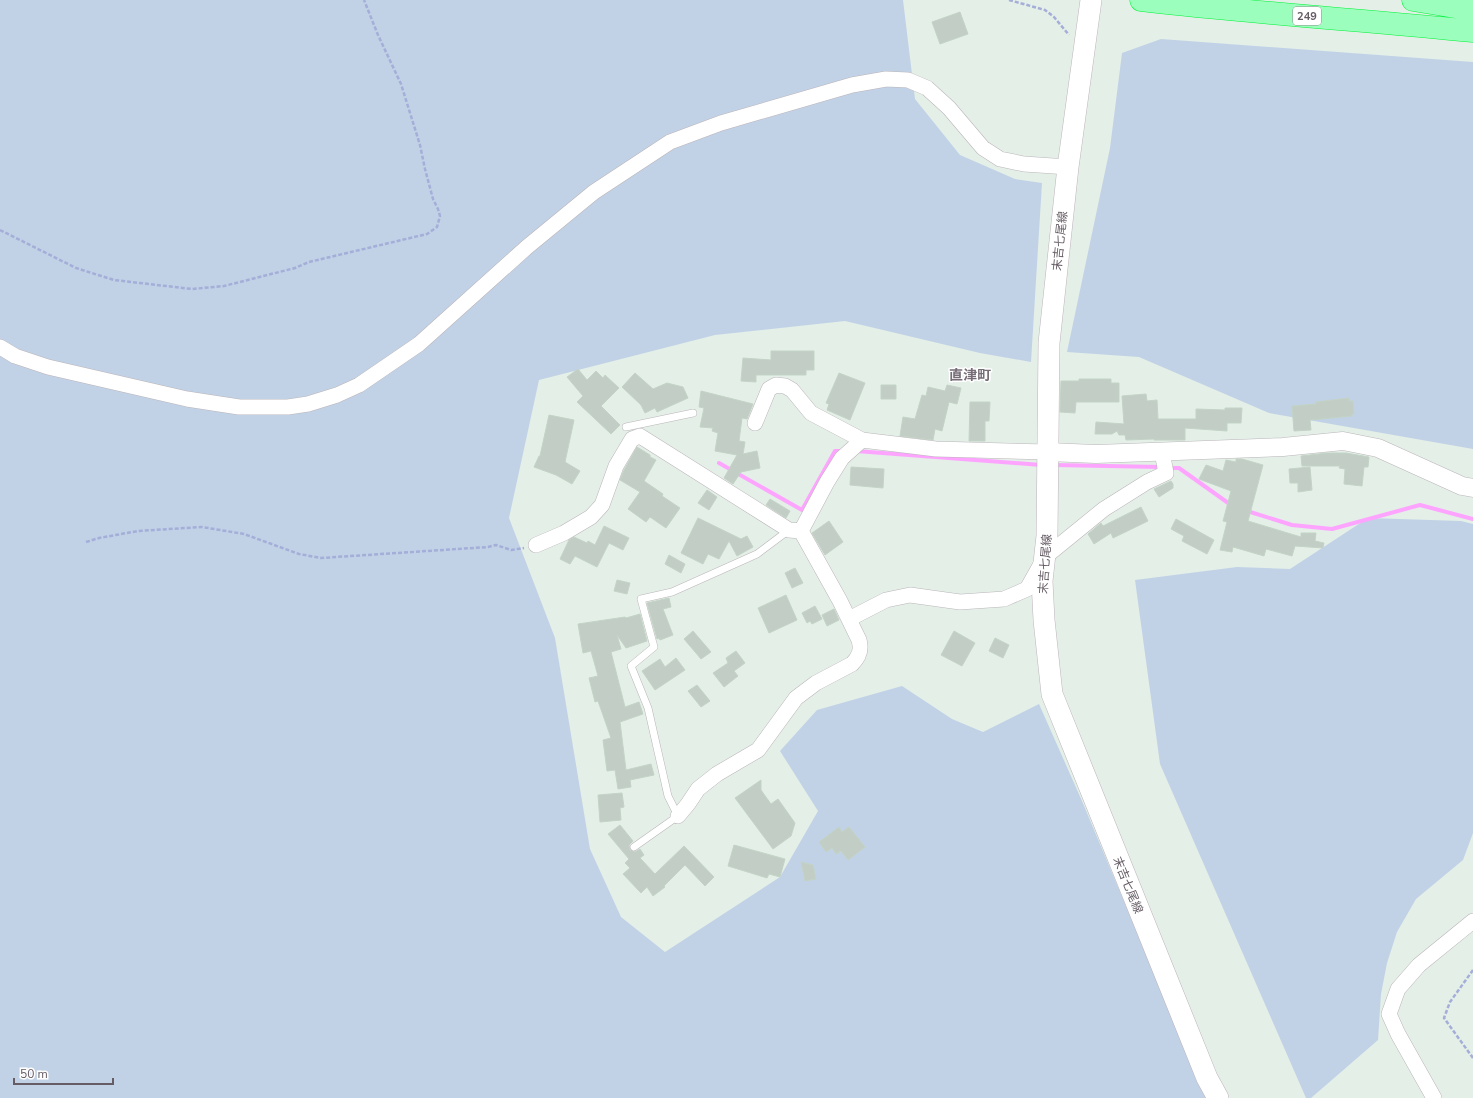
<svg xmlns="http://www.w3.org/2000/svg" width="1473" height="1098" font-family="'Nunito Sans','Noto Sans JP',sans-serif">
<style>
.green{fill:#c1d2e6}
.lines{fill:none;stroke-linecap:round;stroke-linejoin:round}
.stream{stroke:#fda4ff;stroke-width:4}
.building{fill:#c2cdc5;stroke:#c3d4c6}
.service-casing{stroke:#bbb5ba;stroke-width:8}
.minor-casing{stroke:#bbb5ba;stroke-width:16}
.tertiary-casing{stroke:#bbb5ba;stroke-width:19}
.secondary-casing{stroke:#bcb3bb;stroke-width:22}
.trunk-casing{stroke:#00f337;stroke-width:23}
.path{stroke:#a4aed8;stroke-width:2.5;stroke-dasharray:4 2;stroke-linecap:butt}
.service{stroke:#fff;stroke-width:7}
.minor{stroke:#fff;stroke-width:15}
.tertiary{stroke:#fff;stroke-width:18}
.secondary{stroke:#fff;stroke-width:21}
.trunk{stroke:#9bfebc;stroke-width:22}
.labels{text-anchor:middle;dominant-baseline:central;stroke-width:3;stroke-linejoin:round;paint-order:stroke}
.shield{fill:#fff;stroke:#938d92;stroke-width:1}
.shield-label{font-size:11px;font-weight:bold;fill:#655c64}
.street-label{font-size:12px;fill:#655c64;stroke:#fff}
.quarter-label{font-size:14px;font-weight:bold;fill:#776d77;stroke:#fff}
</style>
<rect width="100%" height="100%" fill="#e4efe8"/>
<path class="green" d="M 0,0 L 903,0 L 915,99 L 960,155 L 1015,179 L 1042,183 L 1031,362 L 980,353 L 845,321 L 715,335 L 539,380 L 509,518 L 555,638 L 590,849 L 621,917 L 665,952 L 780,877 L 818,811 L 780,751 L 817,710 L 902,686 L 952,719 L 983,732 L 1039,704 L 1082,801 L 1206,1098 L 0,1098 Z
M 1161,39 L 1473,62 L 1473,449 L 1269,413 L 1139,357 L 1067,352 L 1110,148 L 1122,53 Z
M 1368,518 L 1461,521 L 1473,524 L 1473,833 L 1463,860 L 1416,899 L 1397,932 L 1387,963 L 1381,994 L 1378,1040 L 1311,1098 L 1306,1098 L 1160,764 L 1135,580 L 1237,567 L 1290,569 Z"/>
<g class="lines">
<path class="stream" d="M 856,451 L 1041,465
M 719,463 L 802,510 L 835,451 L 843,451
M 1054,465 L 1161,467
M 1168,468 L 1179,468 L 1231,505
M 1247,511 L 1292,525 L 1332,529 L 1420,505 L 1473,519"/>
</g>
<path class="building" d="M 960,12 L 968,34 L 940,44 L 932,22 Z
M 771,351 L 814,351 L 814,370 L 806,370 L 806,375 L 756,375 L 756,382 L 741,381 L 743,358 L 771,360 Z
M 578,369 L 587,380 L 596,371 L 603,378 L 605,375 L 619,388 L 601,406 L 620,425 L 611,434 L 577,402 L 583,396 L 567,377 Z
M 635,373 L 653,389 L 667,383 L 683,387 L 688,398 L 657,412 L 655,408 L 645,413 L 641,405 L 622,387 Z
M 839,373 L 865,383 L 850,420 L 827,410 L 829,404 L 826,403 Z
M 1079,379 L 1111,379 L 1111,383 L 1119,383 L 1119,402 L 1076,402 L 1075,413 L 1060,412 L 1061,381 L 1079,381 Z
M 881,385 L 896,385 L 896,399 L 881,399 Z
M 947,385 L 961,388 L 957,404 L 949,402 L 942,431 L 935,429 L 933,440 L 900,436 L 903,417 L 915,419 L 922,395 L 926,396 L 928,387 L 945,391 Z
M 701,391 L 753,404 L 747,419 L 742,418 L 739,441 L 745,442 L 743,454 L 757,451 L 760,468 L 741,472 L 733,484 L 724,478 L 737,455 L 715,451 L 718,433 L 712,431 L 713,428 L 700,427 L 704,408 L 699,407 Z
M 1146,394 L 1147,401 L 1157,400 L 1158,419 L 1196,419 L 1196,409 L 1225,410 L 1225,408 L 1242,408 L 1241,423 L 1227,423 L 1227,431 L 1185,428 L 1185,440 L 1154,440 L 1154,439 L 1126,440 L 1125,435 L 1119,435 L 1117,431 L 1112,434 L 1095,434 L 1096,422 L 1124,424 L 1122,396 Z
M 1349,398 L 1349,401 L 1353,401 L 1354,414 L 1352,414 L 1352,416 L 1310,420 L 1311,430 L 1294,431 L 1292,406 L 1316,404 L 1316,402 Z
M 970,402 L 990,402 L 989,421 L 985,421 L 985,441 L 969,441 Z
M 549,415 L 574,420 L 565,462 L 580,471 L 572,484 L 556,475 L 534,467 L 539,456 L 540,456 Z
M 637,447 L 650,455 L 650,457 L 656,460 L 644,481 L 663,494 L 662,496 L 680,508 L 666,528 L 650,517 L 646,522 L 628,509 L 640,492 L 620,480 L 624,470 Z
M 1327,453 L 1346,453 L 1369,457 L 1368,467 L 1364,467 L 1362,486 L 1344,484 L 1345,469 L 1339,468 L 1340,466 L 1302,466 L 1301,456 Z
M 1236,459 L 1242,459 L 1263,465 L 1248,521 L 1301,537 L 1301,533 L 1316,533 L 1315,541 L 1324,543 L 1323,548 L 1295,546 L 1292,556 L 1266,549 L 1264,556 L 1233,547 L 1232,552 L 1220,550 L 1227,522 L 1223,521 L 1231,491 L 1199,479 L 1206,465 L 1223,471 L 1226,460 L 1236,462 Z
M 851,467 L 884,469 L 883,488 L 850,485 Z
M 1310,467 L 1312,490 L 1298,492 L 1298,483 L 1290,483 L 1289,469 Z
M 1171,481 L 1173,484 L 1173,488 L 1159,497 L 1154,489 Z
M 707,490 L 717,497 L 709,510 L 698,503 Z
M 770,499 L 790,511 L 786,518 L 766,505 Z
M 1141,507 L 1148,521 L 1113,538 L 1111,533 L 1094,544 L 1088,534 L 1101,523 L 1103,526 Z
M 698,518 L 741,539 L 747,536 L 753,547 L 737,556 L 729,541 L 719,559 L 708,554 L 703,564 L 681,553 Z
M 1176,519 L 1214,540 L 1207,554 L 1182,541 L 1184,536 L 1171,529 Z
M 829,521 L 843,542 L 825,555 L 812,533 Z
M 604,526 L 629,538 L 623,550 L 609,543 L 597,567 L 575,556 L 570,564 L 560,559 L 569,540 L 574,537 L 587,543 L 588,541 L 595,545 Z
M 669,555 L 685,564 L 681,573 L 665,564 Z
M 795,568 L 803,583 L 792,588 L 785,573 Z
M 617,580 L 630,583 L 627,594 L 614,591 Z
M 786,595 L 797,620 L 769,633 L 758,608 Z
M 669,598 L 671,607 L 663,609 L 673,635 L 660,640 L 659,638 L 657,639 L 647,603 Z
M 815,606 L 822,619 L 812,624 L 810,621 L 807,623 L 802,613 Z
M 834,609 L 839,620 L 827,626 L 822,615 Z
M 640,614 L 647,641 L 626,648 L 617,635 L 621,649 L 611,652 L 625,707 L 639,702 L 643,714 L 620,722 L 626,770 L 651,764 L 654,775 L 630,780 L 631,787 L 618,789 L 615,770 L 607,771 L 603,740 L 611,738 L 598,701 L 595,702 L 589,678 L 598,676 L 591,651 L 583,653 L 578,624 L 625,617 L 626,618 Z
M 693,631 L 711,652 L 701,659 L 684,639 Z
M 954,631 L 975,643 L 962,666 L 941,655 Z
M 995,638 L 1009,645 L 1003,658 L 989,651 Z
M 736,651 L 745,663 L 734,671 L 738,676 L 724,687 L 713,673 L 728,663 L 726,658 Z
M 676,658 L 685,670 L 655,690 L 642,671 L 660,659 L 665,667 Z
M 697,685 L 710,701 L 701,707 L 688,691 Z
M 761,780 L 761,790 L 771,804 L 778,799 L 795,823 L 791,836 L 773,849 L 735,798 Z
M 622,793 L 624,807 L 620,808 L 621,820 L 600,822 L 598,795 Z
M 620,825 L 633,841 L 629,845 L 630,850 L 635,852 L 640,849 L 644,855 L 640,858 L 655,874 L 684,846 L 714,877 L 705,886 L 685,865 L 664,886 L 665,887 L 653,896 L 647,887 L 641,893 L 623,874 L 630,868 L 625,863 L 629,859 L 608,834 Z
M 839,827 L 842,832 L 849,827 L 865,847 L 848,860 L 841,851 L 836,854 L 832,848 L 826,852 L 819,842 Z
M 734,845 L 785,859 L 780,877 L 769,874 L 767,878 L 728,866 Z
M 801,862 L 813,865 L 816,879 L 805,881 Z"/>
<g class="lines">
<defs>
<path id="service" d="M 626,427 L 693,413
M 634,847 L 678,816 L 668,796 L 648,708 L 631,666 L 654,647 L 641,599 L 672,592 L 757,554 L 789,530"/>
<path id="minor" d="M 0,347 L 15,356 L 48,367 L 187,399 L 239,407 L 288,407 L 308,404 L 337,395 L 359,385 L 419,344 L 527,247 L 594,192 L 670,142 L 721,123 L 852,85 L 886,79 L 908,80 L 927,88 L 949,108 L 983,148 L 1000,159 L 1024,164 L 1068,167
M 755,423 L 769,389 L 776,385 L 785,386 L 792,390 L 811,413 L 862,440 L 936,449 L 1048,452
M 536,545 L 564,533 L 591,517 L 602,505 L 616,466 L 632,439 L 640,436 L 789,530 L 801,531
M 849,619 L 886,600 L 910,595 L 960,602 L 1004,599 L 1027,589 L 1045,557 L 1104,509 L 1147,482 L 1166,473 L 1162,452
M 678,816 L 688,804 L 698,789 L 717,774 L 758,750 L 796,698 L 816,683 L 852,664 C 859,657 862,650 859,640 L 840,601 L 801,531 L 827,482 L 842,458 L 862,440
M 1434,1098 L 1398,1034 L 1389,1014 L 1398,989 L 1419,965 L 1473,921"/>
<path id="tertiary" d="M 1048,452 L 1096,454 L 1283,447 L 1343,441 L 1378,448 L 1462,486 L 1473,488"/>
<path id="secondary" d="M 1091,0 L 1068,167 L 1049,343 L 1047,536 L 1042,581 L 1044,620 L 1052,694 L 1207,1078 L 1218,1098"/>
<path id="trunk" d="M 1141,0 C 1252,13 1363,20 1473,31
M 1413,0 L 1473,10"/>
</defs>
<use href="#service" class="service-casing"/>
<use href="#minor" class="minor-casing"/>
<use href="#tertiary" class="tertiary-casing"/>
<use href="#secondary" class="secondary-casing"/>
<use href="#trunk" class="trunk-casing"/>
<path class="path" d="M 1009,0 L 1045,10 L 1054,17 L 1069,35
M 0,230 L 76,268 L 114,280 L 192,289 L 224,286 L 295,268 L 309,262 L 427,234 L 437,227 L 440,216 L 438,209 L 433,199 L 425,169 L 420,145 L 401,84 L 378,35 L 364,0
M 86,542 L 99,538 L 138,531 L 202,527 L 244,534 L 299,554 L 321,558 L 488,547 L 496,545 L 511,550 L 524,548
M 1473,970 L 1450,1002 L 1444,1018 L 1473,1058"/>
<use href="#service" class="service"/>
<use href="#minor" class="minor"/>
<use href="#tertiary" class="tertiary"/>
<use href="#secondary" class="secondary"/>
<use href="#trunk" class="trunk"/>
</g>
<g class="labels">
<rect class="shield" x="1293" y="7" width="28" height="18" rx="3"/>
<g class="shield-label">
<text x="1307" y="16">249</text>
</g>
<g class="street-label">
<text transform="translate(1060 241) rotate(-84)">末吉七尾線</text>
<text transform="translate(1045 564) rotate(-86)">末吉七尾線</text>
<text transform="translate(1128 885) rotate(68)">末吉七尾線</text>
</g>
<g class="quarter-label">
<text x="970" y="375">直津町</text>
</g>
</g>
<path d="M14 1078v6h99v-6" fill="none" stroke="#655c64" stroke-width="2"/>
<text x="20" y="1078" font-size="12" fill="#655c64" stroke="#ffffff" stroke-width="3" paint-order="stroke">50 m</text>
</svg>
